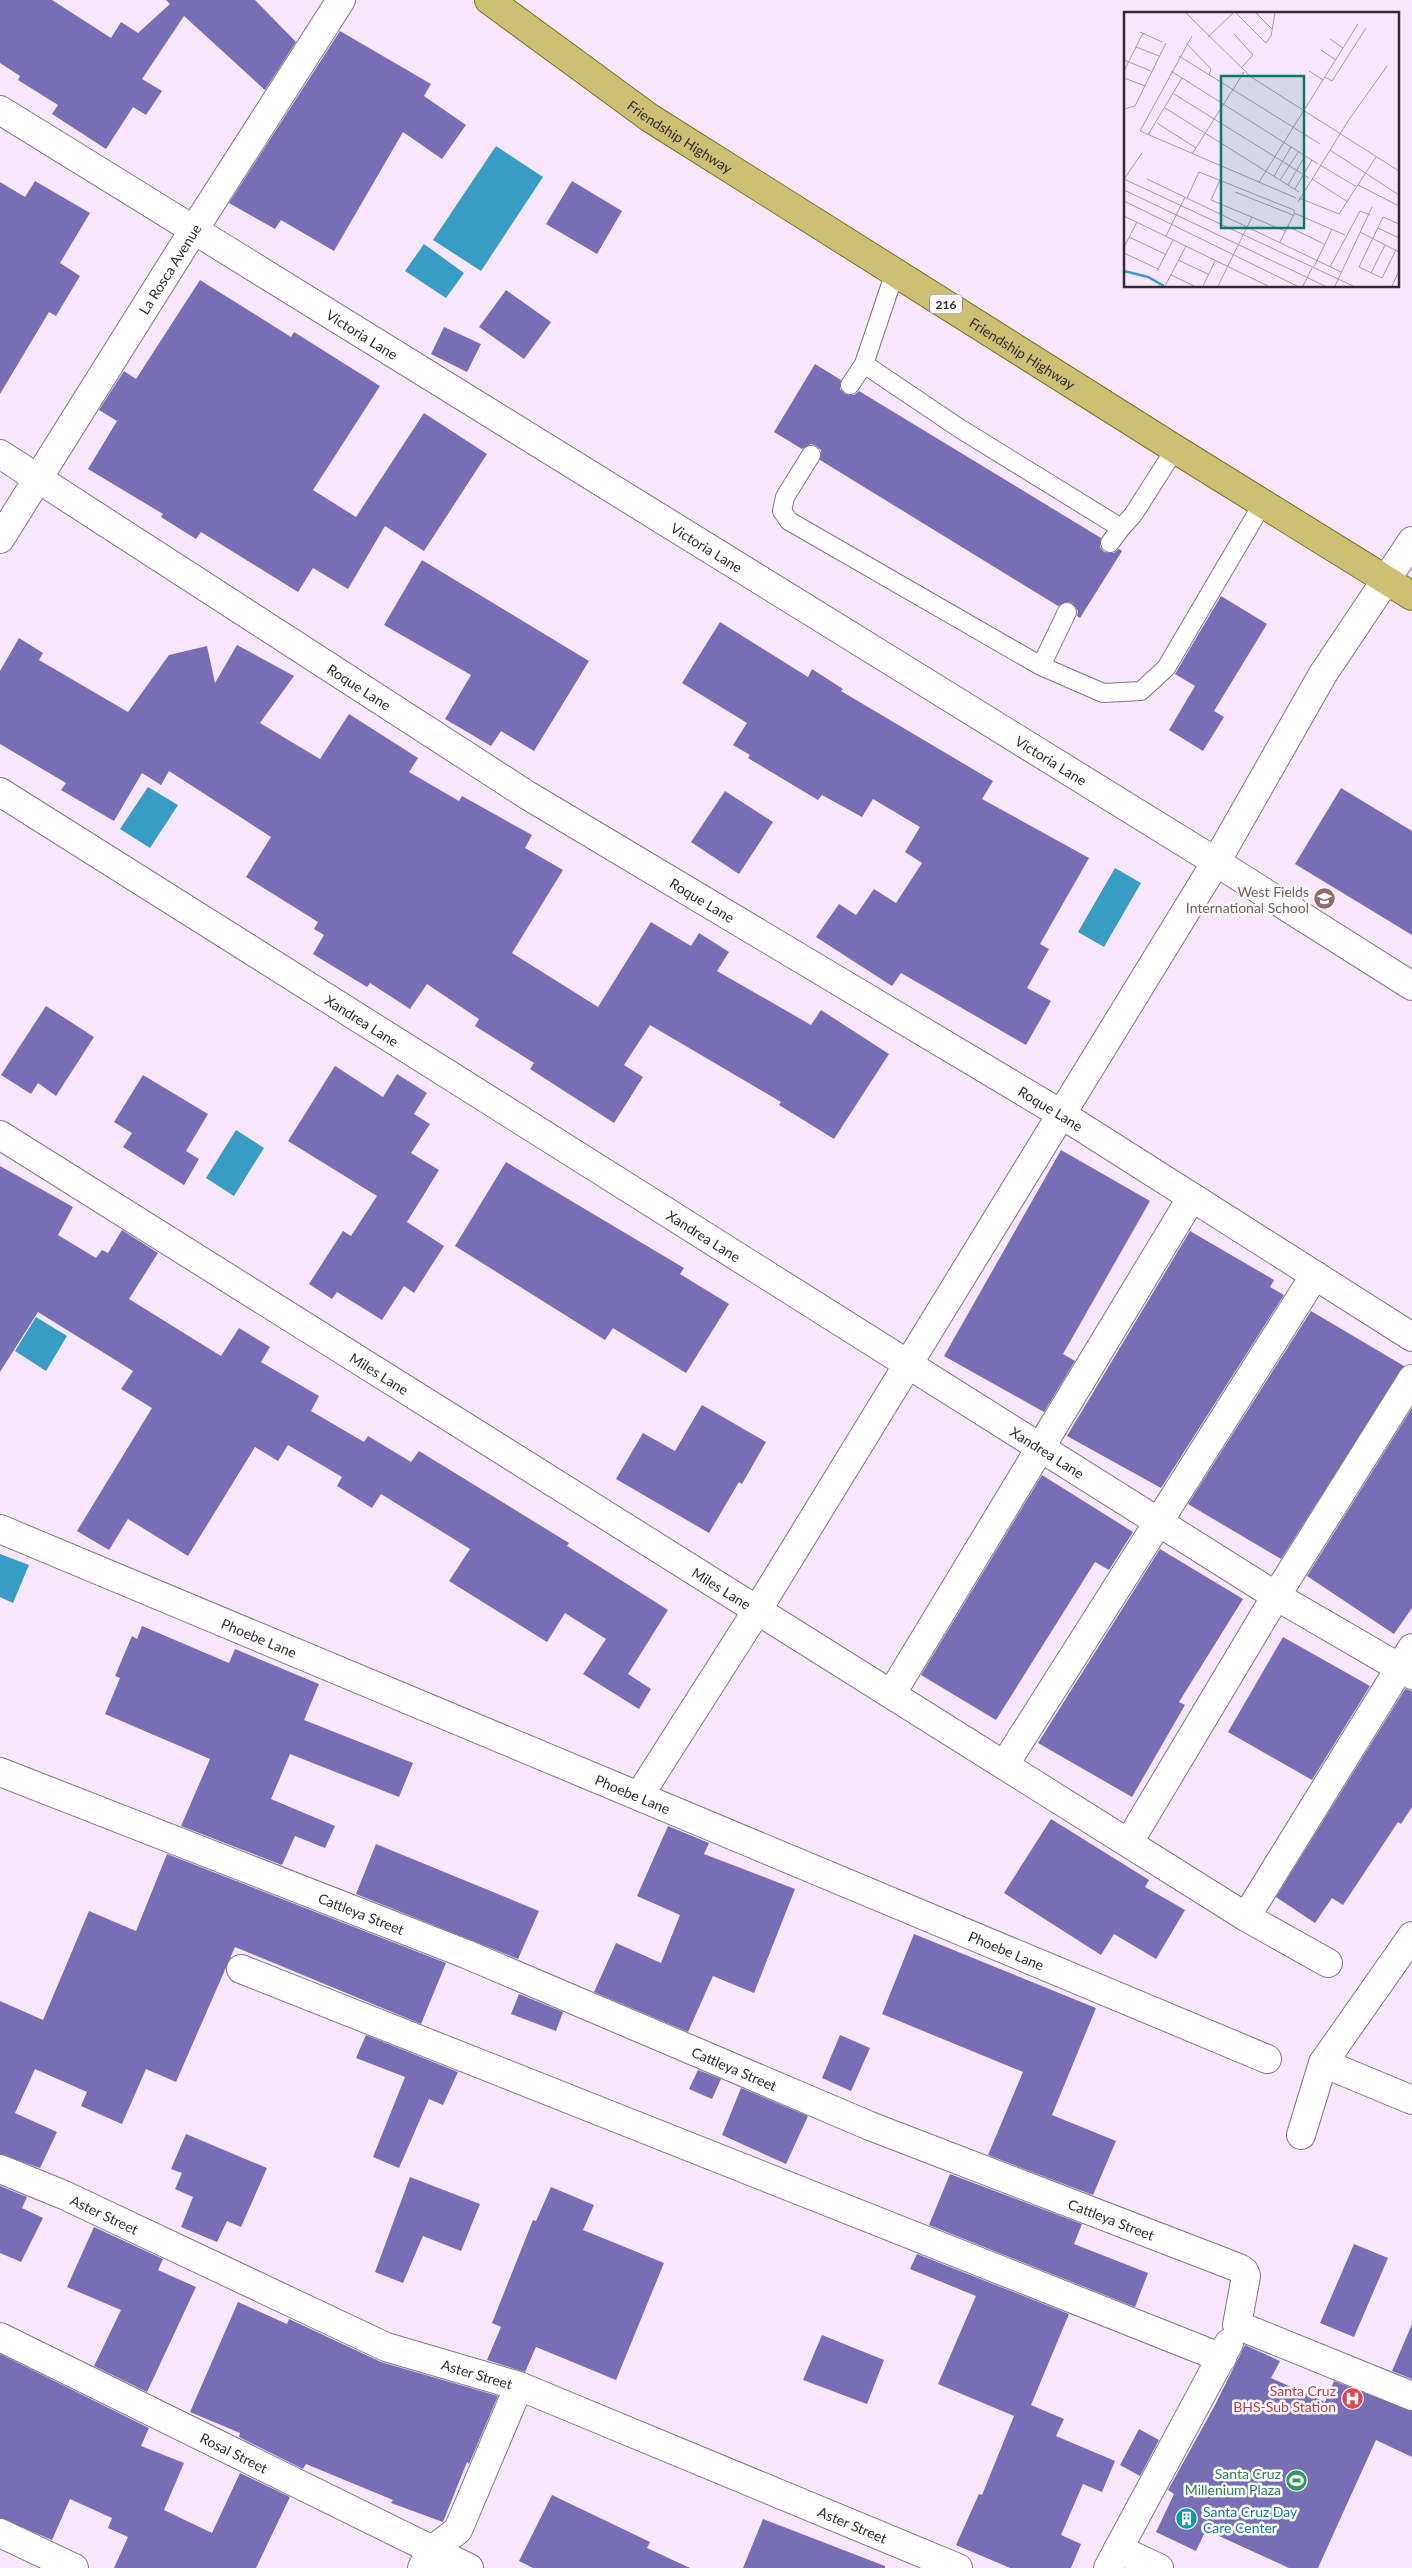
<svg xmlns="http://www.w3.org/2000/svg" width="1412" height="2568" font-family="Lato,sans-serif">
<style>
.water{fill:#399cc4}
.building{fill:#786eb5}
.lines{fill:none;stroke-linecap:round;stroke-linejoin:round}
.service-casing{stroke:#847487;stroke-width:20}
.minor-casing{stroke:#847487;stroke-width:30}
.primary-casing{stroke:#807020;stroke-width:30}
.service{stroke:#fff;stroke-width:18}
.minor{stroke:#fff;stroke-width:28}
.primary{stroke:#cdbf73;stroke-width:28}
.labels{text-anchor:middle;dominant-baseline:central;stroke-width:5;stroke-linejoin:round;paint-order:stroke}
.shield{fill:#fdf9fe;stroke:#6e6870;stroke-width:1}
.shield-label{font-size:12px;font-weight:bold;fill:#312a33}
.street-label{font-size:14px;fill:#312a33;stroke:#fdf9fe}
.education-label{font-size:14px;fill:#785e54;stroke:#fdf9fe;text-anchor:end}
.health-label{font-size:14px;fill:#be3a42;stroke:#fdf9fe;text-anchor:end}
.leisure-label{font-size:14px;fill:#27864d;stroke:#fdf9fe;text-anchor:end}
.culture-label{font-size:14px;fill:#0d838f;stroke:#fdf9fe;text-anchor:start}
.inset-river{fill:none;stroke:#399cc4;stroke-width:2.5}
.inset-road{fill:none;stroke:#a89bac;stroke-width:1}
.view{fill:#0f766e;fill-opacity:0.15;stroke:#0f766e;stroke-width:2.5}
.inset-edge{fill:none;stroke:#312a33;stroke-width:2.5}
</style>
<rect width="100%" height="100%" fill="#f8e7fc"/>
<path class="water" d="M 496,146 L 543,177 L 481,271 L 433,240 Z
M 424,244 L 464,273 L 446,298 L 405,271 Z
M 148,787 L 178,805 L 150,848 L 120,829 Z
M 1115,868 L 1141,883 L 1104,947 L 1078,932 Z
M 236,1130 L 264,1148 L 234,1196 L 206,1178 Z
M 36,1317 L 67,1336 L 46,1371 L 15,1351 Z
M 0,1554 L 29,1565 L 13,1603 L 0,1597 Z"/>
<path class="building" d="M 0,0 L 52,0 L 111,38 L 121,22 L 138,33 L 170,4 L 166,0 L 255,0 L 296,42 L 265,90 L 184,16 L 142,79 L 162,91 L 146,115 L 133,107 L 106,149 L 52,114 L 58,105 L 18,80 L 20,76 L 0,63 Z
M 340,31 L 431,84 L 424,96 L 466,125 L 442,159 L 403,132 L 334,251 L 281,220 L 275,229 L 229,203 Z
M 35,181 L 90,213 L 60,263 L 80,276 L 56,316 L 49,312 L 0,394 L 0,182 L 25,197 Z
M 572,181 L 622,211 L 597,254 L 546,224 Z
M 200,280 L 291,337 L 294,332 L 380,386 L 313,490 L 356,517 L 424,413 L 487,454 L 424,551 L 385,526 L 348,589 L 313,568 L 298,592 L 201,532 L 196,539 L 161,517 L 163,514 L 88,469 L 117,421 L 99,410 L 124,371 L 136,379 Z
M 506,290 L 551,322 L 524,359 L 479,327 Z
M 444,327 L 481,344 L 467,372 L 431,354 Z
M 815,364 L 841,380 L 840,389 L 845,394 L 854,395 L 859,391 L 1101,538 L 1100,547 L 1104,552 L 1114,553 L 1119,549 L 1122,551 L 1080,618 L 1077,616 L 1078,611 L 1072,603 L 1066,602 L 1058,606 L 820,460 L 821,450 L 816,446 L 811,444 L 802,449 L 774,432 Z
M 422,560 L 589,661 L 534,751 L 501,731 L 491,746 L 445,719 L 471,675 L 384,625 Z
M 1221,596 L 1267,624 L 1214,711 L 1224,717 L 1203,751 L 1169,730 L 1195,686 L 1175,674 Z
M 720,622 L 808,677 L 812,669 L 843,689 L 841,691 L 993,781 L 982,799 L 1089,858 L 1040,944 L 1049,949 L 1027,988 L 1051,1001 L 1026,1045 L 901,973 L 892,986 L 816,937 L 839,904 L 856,915 L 874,889 L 896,903 L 922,863 L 905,852 L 920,827 L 873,799 L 862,817 L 822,795 L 818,800 L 748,758 L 750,755 L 733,745 L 747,723 L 682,683 Z
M 19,638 L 43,653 L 39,660 L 128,712 L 169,655 L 207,646 L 215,683 L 237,645 L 294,676 L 260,723 L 320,759 L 349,714 L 418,758 L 409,772 L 459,801 L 462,796 L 532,835 L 525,848 L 563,870 L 512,953 L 598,1007 L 651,922 L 691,946 L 699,933 L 729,952 L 717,971 L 811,1025 L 821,1010 L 889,1054 L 834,1139 L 779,1105 L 781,1102 L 650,1025 L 624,1065 L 643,1077 L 614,1123 L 530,1069 L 534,1063 L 475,1026 L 479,1019 L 427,984 L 410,1009 L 370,983 L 367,987 L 313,954 L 324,935 L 314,929 L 318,922 L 246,877 L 271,837 L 169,771 L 161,785 L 142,773 L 114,821 L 61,790 L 66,783 L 0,744 L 0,671 Z
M 1341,788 L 1412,831 L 1412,935 L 1295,864 Z
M 725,791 L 773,822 L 739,874 L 691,842 Z
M 46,1006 L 94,1037 L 56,1096 L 38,1083 L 31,1094 L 1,1075 Z
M 335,1066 L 383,1097 L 397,1074 L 427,1093 L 414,1114 L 430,1124 L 411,1153 L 439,1170 L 407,1222 L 444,1246 L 414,1293 L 404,1286 L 382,1320 L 337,1292 L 332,1299 L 309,1284 L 343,1231 L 351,1236 L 377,1196 L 288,1141 Z
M 143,1075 L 208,1114 L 186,1151 L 199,1159 L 184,1185 L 123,1147 L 132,1133 L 114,1122 Z
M 1061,1150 L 1150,1201 L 1063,1354 L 1075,1361 L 1044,1412 L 944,1356 Z
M 506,1162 L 684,1268 L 680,1274 L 729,1304 L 686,1373 L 613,1328 L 605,1340 L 455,1246 Z
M 0,1166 L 73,1207 L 58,1235 L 96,1258 L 102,1250 L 108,1253 L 122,1230 L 158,1253 L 129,1299 L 221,1356 L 239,1328 L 270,1347 L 261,1362 L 319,1396 L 311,1411 L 364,1442 L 368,1436 L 411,1462 L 419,1451 L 569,1543 L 567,1546 L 668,1610 L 628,1674 L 651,1689 L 639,1709 L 583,1674 L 606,1639 L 565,1613 L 547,1642 L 449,1581 L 470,1549 L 381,1494 L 372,1508 L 337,1486 L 342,1477 L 288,1445 L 278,1461 L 255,1447 L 188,1556 L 128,1519 L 109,1550 L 77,1531 L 152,1408 L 121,1389 L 133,1371 L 38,1312 L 0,1372 Z
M 1190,1231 L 1274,1280 L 1270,1287 L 1284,1295 L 1161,1488 L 1067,1436 Z
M 1311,1311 L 1404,1366 L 1281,1559 L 1188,1504 Z
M 702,1405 L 766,1442 L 742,1484 L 739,1482 L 709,1533 L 616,1479 L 643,1433 L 675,1451 Z
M 1412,1408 L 1412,1608 L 1394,1634 L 1307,1576 Z
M 1042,1475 L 1133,1532 L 1109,1570 L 1095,1562 L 996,1720 L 921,1675 Z
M 1160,1549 L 1243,1599 L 1179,1702 L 1185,1705 L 1132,1797 L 1038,1743 Z
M 142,1626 L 229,1663 L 235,1649 L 319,1684 L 304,1720 L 413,1763 L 399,1797 L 290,1754 L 271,1799 L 335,1826 L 325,1848 L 295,1836 L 282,1865 L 181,1826 L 210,1759 L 105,1714 L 120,1678 L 115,1676 L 132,1636 L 137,1639 Z
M 1283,1637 L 1370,1686 L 1312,1780 L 1228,1732 Z
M 1405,1689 L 1412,1691 L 1412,1807 L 1401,1824 L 1398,1822 L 1343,1905 L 1332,1898 L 1315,1923 L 1276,1897 Z
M 1051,1819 L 1149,1880 L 1145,1887 L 1185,1910 L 1156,1959 L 1114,1934 L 1101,1955 L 1004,1893 Z
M 668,1826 L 709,1843 L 704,1854 L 795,1889 L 754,1993 L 713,1976 L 688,2032 L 594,1992 L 616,1943 L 661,1963 L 680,1915 L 637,1896 Z
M 376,1844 L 539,1911 L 518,1959 L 356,1894 Z
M 167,1854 L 446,1963 L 421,2024 L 235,1947 L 176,2082 L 146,2069 L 122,2124 L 81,2106 L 87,2092 L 35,2069 L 15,2113 L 57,2132 L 40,2168 L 0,2154 L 0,2001 L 43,2020 L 89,1911 L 136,1931 Z
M 914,1934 L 1096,2008 L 1052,2115 L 1116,2141 L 1093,2195 L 988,2155 L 1023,2072 L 882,2014 Z
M 519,1994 L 563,2012 L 556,2031 L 511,2014 Z
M 366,2035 L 458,2072 L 443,2105 L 429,2099 L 399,2168 L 373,2157 L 405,2077 L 356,2058 Z
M 840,2035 L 870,2048 L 851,2091 L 822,2078 Z
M 698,2070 L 721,2079 L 712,2099 L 689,2089 Z
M 741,2088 L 808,2116 L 786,2164 L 722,2135 Z
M 186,2134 L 267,2168 L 241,2227 L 227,2221 L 217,2242 L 181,2227 L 193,2197 L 175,2189 L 182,2173 L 171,2169 Z
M 950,2174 L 1082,2224 L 1074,2244 L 1148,2273 L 1135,2307 L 929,2225 Z
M 410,2177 L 480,2204 L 461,2251 L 423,2236 L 403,2283 L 375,2272 Z
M 0,2186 L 27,2197 L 22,2208 L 43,2218 L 21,2262 L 0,2253 Z
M 551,2187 L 594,2205 L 583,2230 L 664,2263 L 616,2380 L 536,2347 L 525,2372 L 487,2360 L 501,2327 L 492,2323 L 533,2220 L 536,2221 Z
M 94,2227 L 163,2259 L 158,2270 L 196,2287 L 147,2392 L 94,2366 L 121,2310 L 67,2287 Z
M 1354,2244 L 1388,2258 L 1354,2337 L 1320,2323 Z
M 917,2254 L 1069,2314 L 1031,2405 L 1064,2419 L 1056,2436 L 1115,2461 L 1102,2492 L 1083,2484 L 1061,2535 L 1081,2544 L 1071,2568 L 1010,2568 L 956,2545 L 979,2494 L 982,2495 L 1014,2416 L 938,2384 L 976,2296 L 910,2269 Z
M 238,2302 L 287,2324 L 289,2319 L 381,2362 L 498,2396 L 469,2464 L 467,2462 L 443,2522 L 391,2503 L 393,2500 L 306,2464 L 303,2469 L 239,2437 L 240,2433 L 190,2412 Z
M 1412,2324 L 1412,2379 L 1392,2371 Z
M 822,2335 L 884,2360 L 867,2404 L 803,2380 Z
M 1245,2345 L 1280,2361 L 1271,2378 L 1325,2402 L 1334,2381 L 1412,2411 L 1412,2457 L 1376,2440 L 1318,2568 L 1289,2568 L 1206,2530 L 1196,2551 L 1156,2532 L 1174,2494 L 1168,2490 L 1214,2407 Z
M 0,2354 L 149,2428 L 141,2446 L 184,2463 L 164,2510 L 212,2533 L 240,2473 L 290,2497 L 256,2568 L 114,2568 L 128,2537 L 108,2528 L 112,2518 L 70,2499 L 52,2540 L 0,2518 Z
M 1139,2429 L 1159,2440 L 1140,2476 L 1120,2465 Z
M 552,2495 L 650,2542 L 647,2548 L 690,2568 L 533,2568 L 519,2561 Z
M 763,2519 L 885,2566 L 885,2568 L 743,2568 Z"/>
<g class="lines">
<defs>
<path id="service" d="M 895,272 L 864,364 L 959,428 L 1121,528 L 1133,515 L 1175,449
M 850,385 L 864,364
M 811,455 L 785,497 L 782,511 L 789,521 L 1041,666 L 1103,693 L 1141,691 L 1166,668 L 1263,503
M 1110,543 L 1121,528
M 1041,666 L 1067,612"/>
<g id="minor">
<path id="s1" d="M 0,110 L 1216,862 L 1412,986"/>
<path id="s2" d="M 0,454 L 527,795 L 1061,1114 L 1412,1337"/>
<path id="s3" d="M 0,539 L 193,231 L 341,0"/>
<path id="s4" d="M 0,792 L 1276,1596 L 1412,1675"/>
<path id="s5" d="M 0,1135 L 1246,1917 L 1328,1963"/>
<path id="s6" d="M 0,1529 L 1267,2059"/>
<path d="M 892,1693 L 1192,1197"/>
<path d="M 1005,1764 L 1315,1275"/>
<path id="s7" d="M 0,1772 L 466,1954 L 870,2126 L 1239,2268 L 1244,2271 L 1246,2276 L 1237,2325 L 1412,2396"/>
<path d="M 639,1796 L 758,1609 L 1216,862 L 1323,674 L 1412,541"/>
<path d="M 1129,1842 L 1276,1596 L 1412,1379"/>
<path d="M 1246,1917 L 1412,1648"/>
<path d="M 241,1969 L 1222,2358"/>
<path d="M 1323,2063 L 1412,2100"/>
<path d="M 1301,2135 L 1323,2063 L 1412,1936"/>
<path id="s8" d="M 0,2169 L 64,2195 L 386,2347 L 519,2386 L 958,2568"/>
<path id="s9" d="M 0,2337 L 469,2568"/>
<path d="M 0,2533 L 74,2568"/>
<path d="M 1118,2549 L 1159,2568"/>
<path d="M 422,2568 L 431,2551 L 458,2530 L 519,2386"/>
<path d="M 1108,2568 L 1229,2343"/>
</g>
<g id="primary">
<path id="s10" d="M 489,0 L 650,118 L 1175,449 L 1412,596"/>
</g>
</defs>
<use href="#service" class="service-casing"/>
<use href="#minor" class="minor-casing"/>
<use href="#primary" class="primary-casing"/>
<use href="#service" class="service"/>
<use href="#minor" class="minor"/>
<use href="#primary" class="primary"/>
</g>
<defs>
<symbol id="school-disc" viewBox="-11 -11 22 22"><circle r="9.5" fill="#8d6e63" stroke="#fdf9fe"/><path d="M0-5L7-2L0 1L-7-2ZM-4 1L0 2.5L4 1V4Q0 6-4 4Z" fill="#fff"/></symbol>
<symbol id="hospital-disc" viewBox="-11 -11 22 22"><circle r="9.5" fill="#e0444e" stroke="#fdf9fe"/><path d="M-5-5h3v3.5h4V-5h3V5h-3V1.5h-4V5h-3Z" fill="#fff"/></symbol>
<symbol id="stadium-disc" viewBox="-11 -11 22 22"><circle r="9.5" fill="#2e9e5b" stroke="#fdf9fe"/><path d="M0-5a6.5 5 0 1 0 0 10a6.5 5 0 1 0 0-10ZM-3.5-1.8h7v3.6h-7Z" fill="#fff"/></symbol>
<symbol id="building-disc" viewBox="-11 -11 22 22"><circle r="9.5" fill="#0f9aa8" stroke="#fdf9fe"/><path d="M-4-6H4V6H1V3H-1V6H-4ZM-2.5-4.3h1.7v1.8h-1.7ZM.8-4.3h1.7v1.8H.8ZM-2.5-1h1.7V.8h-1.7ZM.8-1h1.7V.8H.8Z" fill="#fff"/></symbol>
</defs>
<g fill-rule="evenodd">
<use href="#school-disc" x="1312" y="886" width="25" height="25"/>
<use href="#hospital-disc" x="1340" y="2386" width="25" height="25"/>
<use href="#stadium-disc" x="1284" y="2468" width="25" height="25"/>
<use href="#building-disc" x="1174" y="2506" width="25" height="25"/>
</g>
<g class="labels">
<rect class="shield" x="930" y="294.5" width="32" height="19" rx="4"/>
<g class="shield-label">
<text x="946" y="304">216</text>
</g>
<g class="street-label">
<text stroke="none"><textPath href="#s10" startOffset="235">Friendship Highway</textPath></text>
<text stroke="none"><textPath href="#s3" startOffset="319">La Rosca Avenue</textPath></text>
<text stroke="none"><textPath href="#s1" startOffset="426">Victoria Lane</textPath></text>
<text stroke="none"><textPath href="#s10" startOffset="640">Friendship Highway</textPath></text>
<text stroke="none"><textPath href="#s1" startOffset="831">Victoria Lane</textPath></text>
<text stroke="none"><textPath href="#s2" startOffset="428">Roque Lane</textPath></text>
<text stroke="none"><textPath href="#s1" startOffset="1236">Victoria Lane</textPath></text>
<text stroke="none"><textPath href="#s2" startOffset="832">Roque Lane</textPath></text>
<text stroke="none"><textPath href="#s4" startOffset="428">Xandrea Lane</textPath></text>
<text stroke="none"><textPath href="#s2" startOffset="1238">Roque Lane</textPath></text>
<text stroke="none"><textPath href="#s4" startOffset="832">Xandrea Lane</textPath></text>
<text stroke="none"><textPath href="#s5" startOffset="448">Miles Lane</textPath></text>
<text stroke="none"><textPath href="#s4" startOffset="1238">Xandrea Lane</textPath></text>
<text stroke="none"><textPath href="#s5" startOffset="852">Miles Lane</textPath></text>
<text stroke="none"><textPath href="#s6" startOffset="281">Phoebe Lane</textPath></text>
<text stroke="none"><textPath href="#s6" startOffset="686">Phoebe Lane</textPath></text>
<text stroke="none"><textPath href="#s7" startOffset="388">Cattleya Street</textPath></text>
<text stroke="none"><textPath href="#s6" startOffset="1091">Phoebe Lane</textPath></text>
<text stroke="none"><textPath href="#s7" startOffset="792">Cattleya Street</textPath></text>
<text stroke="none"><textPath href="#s8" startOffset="114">Aster Street</textPath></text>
<text stroke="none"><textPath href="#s7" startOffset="1198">Cattleya Street</textPath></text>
<text stroke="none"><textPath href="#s8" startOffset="520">Aster Street</textPath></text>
<text stroke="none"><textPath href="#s9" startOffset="261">Rosal Street</textPath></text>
<text stroke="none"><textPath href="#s8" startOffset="925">Aster Street</textPath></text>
</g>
<g class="education-label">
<text x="1309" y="891">West Fields<tspan x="1309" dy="16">International School</tspan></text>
</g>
<g class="health-label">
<text x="1336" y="2390">Santa Cruz<tspan x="1336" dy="16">BHS-Sub Station</tspan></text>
</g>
<g class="leisure-label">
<text x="1281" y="2473">Santa Cruz<tspan x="1281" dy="16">Millenium Plaza</tspan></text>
</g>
<g class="culture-label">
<text x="1203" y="2511">Santa Cruz Day<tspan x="1203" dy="16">Care Center</tspan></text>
</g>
</g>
<g transform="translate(1124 12)">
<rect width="275" height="275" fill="#f8e7fc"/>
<path class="inset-river" d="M 0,259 L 24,265 L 40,274"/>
<path class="inset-road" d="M 62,1 L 127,65 L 275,159M 112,1 L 142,31 L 147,24 L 151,1M 132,1 L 148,17M 16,20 L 38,30M 110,22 L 129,43 L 117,56M 68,24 L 16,119 L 172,186M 84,25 L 109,1M 206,27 L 219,36M 62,31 L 87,57 L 85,63M 12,35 L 35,44M 197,38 L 212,48M 55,44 L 196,132M 0,48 L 27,59M 0,59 L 19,21M 47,59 L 194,152M 185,59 L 199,68M 201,65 L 208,69 L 242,16M 0,66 L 21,74M 50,82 L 185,166M 41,96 L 175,180M 0,97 L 11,94 L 42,31M 33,111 L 72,136M 24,123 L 58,66M 206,138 L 275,183M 68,142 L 120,60M 196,153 L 233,175M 150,164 L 167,135M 0,167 L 229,274M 0,167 L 18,141M 23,167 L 217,260M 188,167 L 224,190M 96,168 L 87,188 L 161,219M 156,168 L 175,139M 135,170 L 234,12M 164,173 L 181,144M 234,173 L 275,194M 171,177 L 188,148M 0,178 L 201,274M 111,180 L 169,203M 63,186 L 75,160 L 170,198 L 170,201 L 221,223M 175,186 L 215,202 L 252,145M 0,189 L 173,274M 174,190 L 224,109 L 263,54M 0,204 L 144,274M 163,214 L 200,232M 254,216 L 275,226M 236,220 L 275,240M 42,224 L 61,185M 5,225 L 41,242M 156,230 L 170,202M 0,235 L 13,210M 272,238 L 258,266 L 235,255 L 259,205 L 275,212M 0,241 L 34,257M 54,248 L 84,262M 190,255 L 208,217M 206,255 L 236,199 L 246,203M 33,259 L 49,228M 247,261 L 261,233M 47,263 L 70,274M 41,274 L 62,234M 79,274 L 91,249M 94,274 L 128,205M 179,274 L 188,256M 211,274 L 248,195M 268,274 L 275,259"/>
<path class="view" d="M 97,64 L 180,64 L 180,216 L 97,216 Z"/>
<rect width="275" height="275" class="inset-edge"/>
</g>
</svg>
